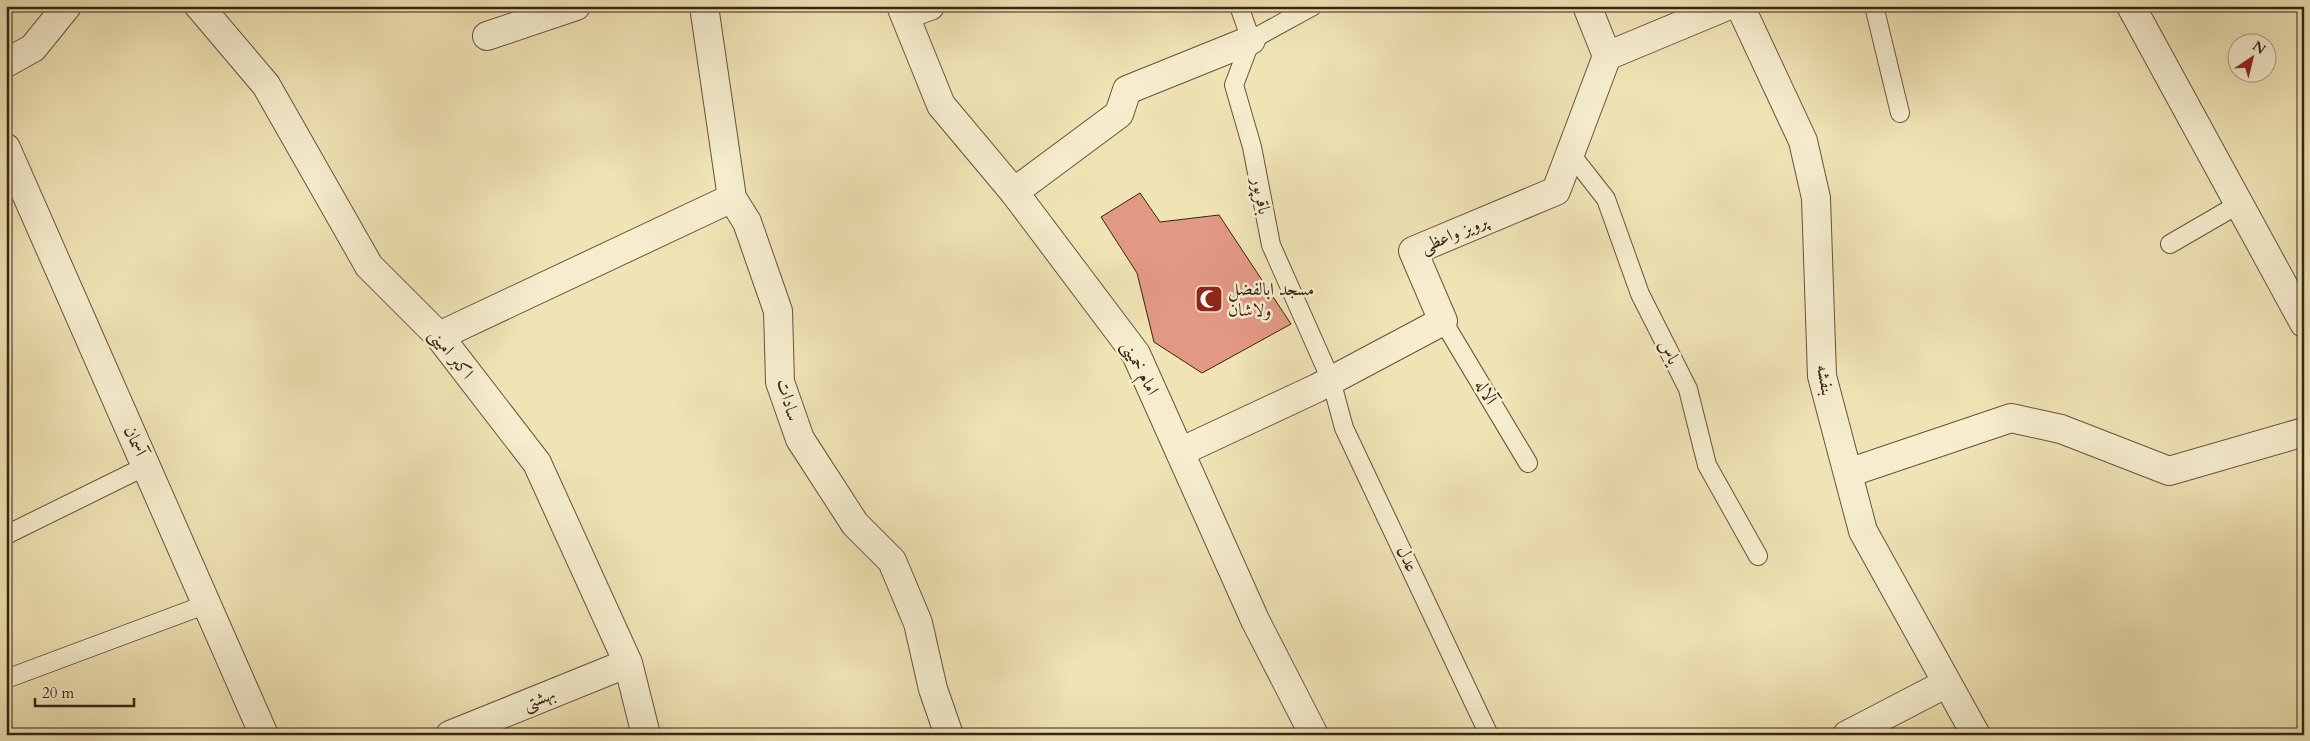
<svg xmlns="http://www.w3.org/2000/svg" width="2310" height="741" font-family="Cardo,Amiri,serif">
<style>
.building{fill:#e29984;stroke:#352514}
.lines{fill:none;stroke-linecap:round;stroke-linejoin:round}
.service-casing{stroke:#64543c;stroke-width:20}
.minor-casing{stroke:#64543c;stroke-width:30}
.tertiary-casing{stroke:#64543c;stroke-width:30}
.service{stroke:#f5edce;stroke-width:18}
.minor{stroke:#f5edce;stroke-width:28}
.tertiary{stroke:#f5edce;stroke-width:28}
.labels{text-anchor:middle;dominant-baseline:central;stroke-width:5;stroke-linejoin:round;paint-order:stroke}
.street-label{font-size:18px;fill:#352514;stroke:#f5edce}
.poi-label{font-size:18px;fill:#352514;stroke:#f5edce;text-anchor:start}
</style>
<rect width="100%" height="100%" fill="#f0e3b4"/>
<filter id="stains"><feTurbulence type="fractalNoise" baseFrequency=".004" numOctaves="4"/><feColorMatrix values="0 0 0 0 .2 0 0 0 0 .09 0 0 0 0 .02 0 0 0 .5 -.17"/></filter>
<radialGradient id="worn" r=".72"><stop offset=".6" stop-color="#630" stop-opacity="0"/><stop offset="1" stop-color="#630" stop-opacity=".3"/></radialGradient>
<path class="building" d="M 1140,193 L 1160,222 L 1219,215 L 1291,324 L 1202,373 L 1154,342 L 1137,273 L 1101,217 Z"/>
<g class="lines">
<defs>
<path id="service" d="M 1239,6 L 1251,40 L 1234,85 L 1252,147 L 1271,245 L 1331,380 L 1344,428 L 1489,735
M 1874,6 L 1900,113
M 1251,40 L 1313,6
M 1570,153 L 1606,199 L 1640,294 L 1688,389 L 1707,465 L 1758,556
M 2170,244 L 2239,204
M 1443,321 L 1528,463
M 6,535 L 146,466
M 6,679 L 207,604"/>
<path id="minor" d="M 199,6 L 266,85 L 369,266 L 439,336 L 537,463 L 628,663 L 646,735
M 704,6 L 732,198 L 747,222 L 778,311 L 780,382 L 800,439 L 855,524 L 892,561 L 918,623 L 933,689 L 949,735
M 1587,6 L 1607,56
M 1740,6 L 1803,141 L 1816,198 L 1822,376 L 1863,531 L 1976,735
M 2131,6 L 2304,323
M 905,15 L 930,6
M 487,36 L 576,6
M 6,148 L 264,735
M 1014,192 L 1119,114 L 1127,90 L 1251,40
M 439,336 L 732,198
M 1180,452 L 1317,388 L 1443,321 L 1413,251 L 1556,191 L 1607,56 L 1727,6
M 1848,473 L 2011,418 L 2061,429 L 2169,471 L 2304,432
M 450,735 L 628,663
M 1847,735 L 1947,683"/>
<path id="tertiary" d="M 901,6 L 941,105 L 1014,192 L 1136,354 L 1255,620 L 1314,735
M 6,63 L 33,48 L 67,6"/>
</defs>
<use href="#service" class="service-casing"/>
<use href="#minor" class="minor-casing"/>
<use href="#tertiary" class="tertiary-casing"/>
<use href="#service" class="service"/>
<use href="#minor" class="minor"/>
<use href="#tertiary" class="tertiary"/>
</g>
<defs>
<symbol id="mosque-square" viewBox="-11 -11 22 22"><rect x="-9" y="-9" width="18" height="18" rx="4" fill="#8f2418" stroke="#f5edce"/><path d="M3.5-4.9A6 6 0 1 0 3.5 4.9A5 5 0 1 1 3.5-4.9Z" fill="#fff"/></symbol>
</defs>
<g fill-rule="evenodd">
<use href="#mosque-square" x="1193" y="283" width="32" height="32"/>
</g>
<g class="labels">
<g class="street-label">
<text transform="translate(1261 196) rotate(79)">باقرپور</text>
<text transform="translate(1454 234) rotate(-23)">پرویز واعظی</text>
<text transform="translate(1669 352) rotate(63)">یاس</text>
<text transform="translate(451 354) rotate(51)">اکبر امينی</text>
<text transform="translate(1140 368) rotate(62)">امام خمینی</text>
<text transform="translate(1825 380) rotate(80)">بنفشه</text>
<text transform="translate(1486 392) rotate(59)">آلاله</text>
<text transform="translate(788 400) rotate(74)">سادات</text>
<text transform="translate(135 441) rotate(66)">آسمان</text>
<text transform="translate(1407 559) rotate(64)">عدل</text>
<text transform="translate(539 699) rotate(-22)">بهشتی</text>
</g>
<g class="poi-label">
<text x="1228" y="289">مسجد ابالفضل<tspan x="1228" dy="21">ولاشان</tspan></text>
</g>
</g>
<rect width="2310" height="741" fill="none" stroke="#f0e3b4" stroke-width="25"/>
<rect x="8" y="8" width="2295" height="726" fill="none" stroke="#352514" stroke-width="2.5"/>
<rect x="12" y="12" width="2285" height="716" fill="none" stroke="#352514"/>
<g transform="translate(2252 58) rotate(35)"><circle r="24" fill="#f5edce" stroke="#a89d84"/>
<path d="M0-4L9 19L0 12L-9 19Z" fill="#8f2418"/>
<text y="-8" font-size="14" font-weight="bold" text-anchor="middle" fill="#352514">N</text>
</g>
<path d="M35 698v8h99v-8" fill="none" stroke="#352514" stroke-width="2.5"/>
<text x="42" y="698" font-size="15" fill="#352514" stroke="#f5edce" stroke-width="4" paint-order="stroke">20 m</text>
<rect width="100%" height="100%" filter="url(#stains)"/>
<rect width="100%" height="100%" fill="url(#worn)"/>
</svg>
